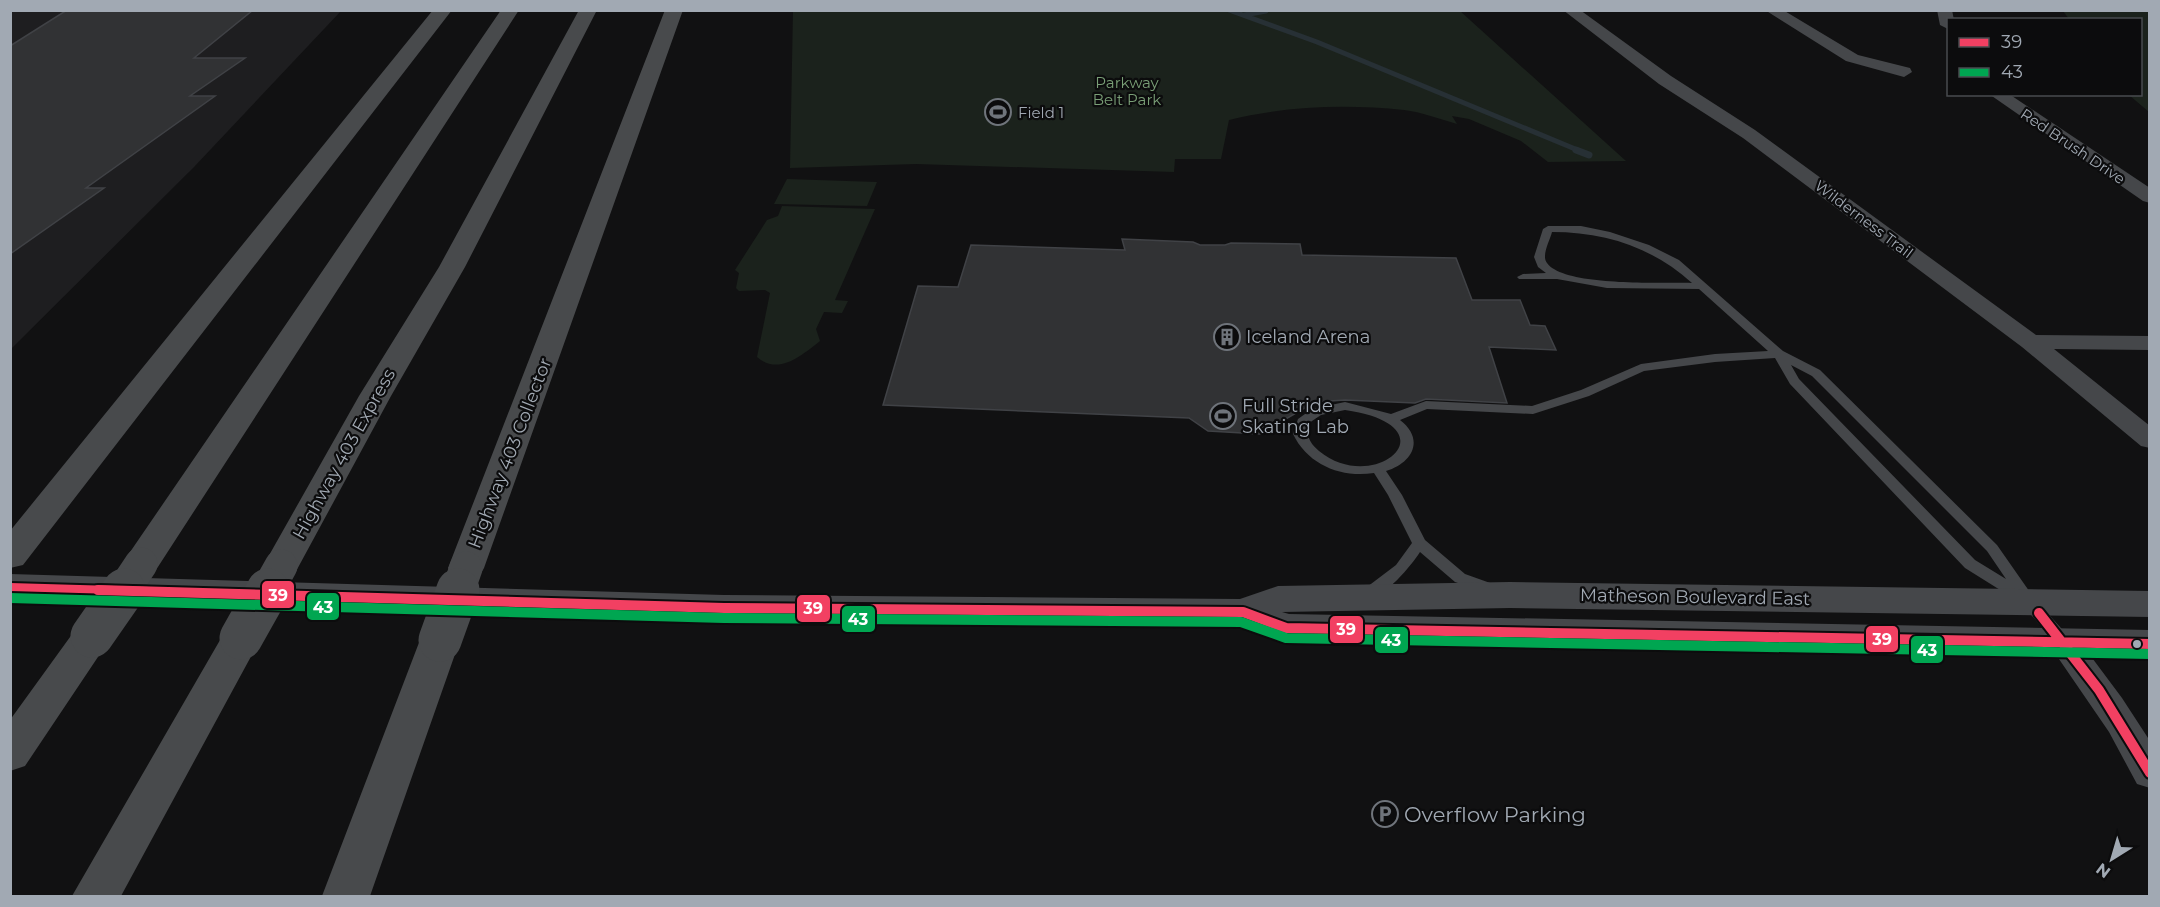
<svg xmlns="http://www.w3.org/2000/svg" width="2160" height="907" font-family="Montserrat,sans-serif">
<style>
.built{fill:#1e1e20}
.green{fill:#1b221c}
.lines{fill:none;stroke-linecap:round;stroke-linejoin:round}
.stream-far1{stroke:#273035;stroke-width:5}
.stream{stroke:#273035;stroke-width:7}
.building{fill:#313234;stroke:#404246;stroke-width:1.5}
.service{fill:#45474a;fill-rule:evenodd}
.minor{fill:#45474a;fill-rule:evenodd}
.tertiary{fill:#45474a;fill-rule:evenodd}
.motorway{fill:#484a4c;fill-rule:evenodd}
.motorway-bridge-far1{stroke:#484a4c;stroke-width:33}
.motorway-bridge{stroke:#484a4c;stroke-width:43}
.bus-1-far1-casing{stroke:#0c0c0d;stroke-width:12}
.bus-1-casing{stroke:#0c0c0d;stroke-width:14}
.bus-2-casing{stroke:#0c0c0d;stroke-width:14}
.bus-1-far1{stroke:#f24062;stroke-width:8}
.bus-1{stroke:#f24062;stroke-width:10}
.bus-2{stroke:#00a651;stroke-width:10}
.bus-dot{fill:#a1a9b3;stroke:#0c0c0d;stroke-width:2}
.labels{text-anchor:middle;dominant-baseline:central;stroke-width:4.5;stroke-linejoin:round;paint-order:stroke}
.far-park-label{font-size:15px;fill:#7a9f77;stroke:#0c0c0d}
.far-poi-label{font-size:15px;fill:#a1a9b3;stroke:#0c0c0d;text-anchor:start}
.far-street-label{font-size:15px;fill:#a1a9b3;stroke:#0c0c0d}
.poi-label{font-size:18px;fill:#a1a9b3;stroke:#0c0c0d;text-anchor:start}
.street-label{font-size:18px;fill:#a1a9b3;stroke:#0c0c0d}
.near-poi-label{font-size:21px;fill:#a1a9b3;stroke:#0c0c0d;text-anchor:start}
.line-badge{stroke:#0c0c0d;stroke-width:2}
.badge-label{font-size:16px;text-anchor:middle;font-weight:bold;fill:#fff}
</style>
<rect width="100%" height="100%" fill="#111112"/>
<path class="built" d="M 11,11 L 341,11 L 194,167 L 11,349 Z"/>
<path class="green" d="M 793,10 L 1460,11 L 1626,161 L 1548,162 L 1521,141 L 1469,119 L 1452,116 L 1457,124 C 1440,119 1421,112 1404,110 C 1345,104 1286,106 1229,120 L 1221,159 L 1175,159 L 1174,172 L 916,164 L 790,168 Z
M 2063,11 L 2149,11 L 2149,112 L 2129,95 L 2140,94 L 2140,20 L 2069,19 Z
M 787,179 L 877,182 L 867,206 L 774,204 Z
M 782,206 L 875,209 L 835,300 L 848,301 L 842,313 L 824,312 L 816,329 L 820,341 C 802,355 779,376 757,357 L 770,293 L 765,290 L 739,291 L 736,288 L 739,273 L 735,270 L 767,220 L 778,216 Z"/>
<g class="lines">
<path class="stream-far1" d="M 1229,10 L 1317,42 L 1580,151
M 1244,15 L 1266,11"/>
<path class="stream" d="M 1576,150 L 1589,155"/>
</g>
<path class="building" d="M 67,10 L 253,10 L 194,58 L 245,58 L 190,96 L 215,96 L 86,188 L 104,188 L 10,254 L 10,46 Z
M 1122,239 L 1193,242 L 1200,245 L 1225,245 L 1231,243 L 1300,244 L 1302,255 L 1456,258 L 1472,300 L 1520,300 L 1530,325 L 1545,326 L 1556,350 L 1489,347 L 1507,403 L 1426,399 L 1415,403 L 1345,400 L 1315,402 L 1260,434 L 1208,431 L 1189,418 L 883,405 L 918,286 L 958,287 L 971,245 L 1125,250 Z"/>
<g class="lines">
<path class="service" d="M 1548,226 L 1581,226 L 1610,232 L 1649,245 L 1679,260 L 1783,351 L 1820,370 L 1997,545 L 2034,598 L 2069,637 L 2071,641 L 2069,645 L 2057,645 L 2021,603 L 1965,568 L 1790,384 L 1775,358 L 1715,362 L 1644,371 L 1589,396 L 1533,414 L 1427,409 L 1400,420 C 1425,439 1413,463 1386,471 L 1402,495 L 1425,540 L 1465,574 L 1493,584 L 1496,588 L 1493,592 L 1488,593 L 1455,582 L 1420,552 C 1411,566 1381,603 1363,598 L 1360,594 L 1363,590 L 1396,565 L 1412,543 L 1388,495 L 1374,473 C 1341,478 1308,465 1293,434 L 1298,419 L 1312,409 L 1345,402 L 1391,414 L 1426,401 L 1532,406 L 1581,390 L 1641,364 L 1715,354 L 1768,351 L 1699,289 L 1607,288 L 1557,279 L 1519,279 L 1517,277 L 1523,274 L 1546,273 L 1538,267 L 1534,257 L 1543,229 ZM 1552,232 C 1605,232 1652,247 1692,283 C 1662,282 1564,287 1547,263 C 1541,256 1550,240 1552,232 ZM 1791,365 L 1812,376 L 1987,551 L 2006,579 L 1975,560 L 1799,379 ZM 1345,410 C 1456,426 1375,497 1319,451 C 1309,442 1306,436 1309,423 L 1321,415 Z"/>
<path class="minor" d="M 1563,10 L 1580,10 L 1671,76 L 1755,130 L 2036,335 L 2150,336 L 2150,350 L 2054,349 L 2150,426 L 2150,448 L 2141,446 L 2022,347 L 1743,138 L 1659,84 Z
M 1765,10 L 1783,10 L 1858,55 L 1910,68 L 1912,72 L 1904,77 L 1846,61 Z
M 1937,10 L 1952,10 L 1954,20 L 1948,20 L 1948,29 L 1940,25 Z
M 1989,94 L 2009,94 L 2150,188 L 2150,203 L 2143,201 Z
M 2064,631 L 2075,635 L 2122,698 L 2150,741 L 2150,788 L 2137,784 L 2109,732 L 2048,643 L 2053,635 Z"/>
<path class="tertiary" d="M 10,574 L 724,595 L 1240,599 L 1278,586 L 1510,582 L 2150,591 L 2150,617 L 1510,608 L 1282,612 L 1289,614 L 2150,630 L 2150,658 L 1286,642 L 1240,625 L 724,621 L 10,600 Z"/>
<path class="motorway" d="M 433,10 L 452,10 L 23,565 L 10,568 L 10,531 Z
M 501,10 L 519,10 L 154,573 L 141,576 L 128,573 L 123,564 L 128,555 Z
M 579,10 L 597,10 L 465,267 L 391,396 L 294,575 L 281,578 L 268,575 L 263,566 L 359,396 L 439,267 Z
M 665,10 L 683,10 L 484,568 L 479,577 L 466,580 L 453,577 L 448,568 Z
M 92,622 L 106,626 L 112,636 L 25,766 L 10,771 L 10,720 L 78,626 Z
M 241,624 L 255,628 L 261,638 L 121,896 L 72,896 L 227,628 Z
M 440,626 L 454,630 L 460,640 L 370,896 L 322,896 L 420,640 L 426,630 Z"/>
<path class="motorway-bridge-far1" d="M 123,591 L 141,564
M 267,591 L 281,566
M 458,591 L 466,568"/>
<path class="motorway-bridge" d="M 92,636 L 124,590
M 241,638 L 268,590
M 440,640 L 458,590"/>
<defs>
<path id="bus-1-far1" d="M 10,587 L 149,591"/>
<path id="bus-1" d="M 98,590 L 724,608 L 1243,612 L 1286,628 L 2150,644
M 2039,613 L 2099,690 L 2150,773"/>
<path id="bus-2" d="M 10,598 L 724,618 L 1241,622 L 1286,638 L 2150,654"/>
</defs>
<use href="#bus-1-far1" class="bus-1-far1-casing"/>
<use href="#bus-1" class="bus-1-casing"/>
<use href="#bus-2" class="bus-2-casing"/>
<use href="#bus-1-far1" class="bus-1-far1"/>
<use href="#bus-1" class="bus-1"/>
<use href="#bus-2" class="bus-2"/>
</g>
<defs>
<symbol id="stadium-ring" viewBox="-11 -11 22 22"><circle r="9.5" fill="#0c0c0d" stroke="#6f747b" stroke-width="1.5"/><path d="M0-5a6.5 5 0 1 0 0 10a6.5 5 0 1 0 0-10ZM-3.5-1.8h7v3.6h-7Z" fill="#6f747b"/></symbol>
<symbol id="building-ring" viewBox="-11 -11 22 22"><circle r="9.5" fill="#0c0c0d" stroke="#6f747b" stroke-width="1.5"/><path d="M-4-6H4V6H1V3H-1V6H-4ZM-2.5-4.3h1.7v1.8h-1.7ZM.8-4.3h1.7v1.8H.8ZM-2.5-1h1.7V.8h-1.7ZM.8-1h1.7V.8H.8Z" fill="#6f747b"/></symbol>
<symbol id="parking-ring" viewBox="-11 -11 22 22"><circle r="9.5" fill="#0c0c0d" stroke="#6f747b" stroke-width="1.5"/><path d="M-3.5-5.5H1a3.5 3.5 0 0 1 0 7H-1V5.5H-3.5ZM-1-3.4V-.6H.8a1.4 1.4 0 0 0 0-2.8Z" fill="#6f747b"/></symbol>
</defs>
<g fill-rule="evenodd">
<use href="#stadium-ring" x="983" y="97" width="30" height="30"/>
<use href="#building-ring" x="1212" y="322" width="30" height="30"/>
<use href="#stadium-ring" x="1208" y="401" width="30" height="30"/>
<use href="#parking-ring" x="1370" y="799" width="30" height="30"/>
</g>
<circle class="bus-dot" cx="2137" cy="644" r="5"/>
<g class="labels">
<g class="far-park-label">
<text x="1127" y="82">Parkway<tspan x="1127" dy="17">Belt Park</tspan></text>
</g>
<g class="far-poi-label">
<text x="1018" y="112">Field 1</text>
</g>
<g class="far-street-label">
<text transform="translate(2073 146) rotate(34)">Red Brush Drive</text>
<text transform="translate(1864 219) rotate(37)">Wilderness Trail</text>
</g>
<g class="poi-label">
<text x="1246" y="337">Iceland Arena</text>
<text x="1242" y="406">Full Stride<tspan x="1242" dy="21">Skating Lab</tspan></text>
</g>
<g class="street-label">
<text transform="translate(510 453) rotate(-69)">Highway 403 Collector</text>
<text transform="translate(344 454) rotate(-61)">Highway 403 Express</text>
<text transform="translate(1695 597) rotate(1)">Matheson Boulevard East</text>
</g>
<g class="near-poi-label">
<text x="1404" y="814">Overflow Parking</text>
</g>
</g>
<g class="line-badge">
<rect x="261" y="580" width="34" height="29" rx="6" fill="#f24062"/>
<rect x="306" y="592" width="34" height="29" rx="6" fill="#00a651"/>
<rect x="796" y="594" width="35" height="29" rx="6" fill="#f24062"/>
<rect x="841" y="605" width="35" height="28" rx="6" fill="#00a651"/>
<rect x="1329" y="615" width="35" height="29" rx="6" fill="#f24062"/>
<rect x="1865" y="625" width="34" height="28" rx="6" fill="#f24062"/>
<rect x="1374" y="626" width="35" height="28" rx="6" fill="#00a651"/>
<rect x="1910" y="635" width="34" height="29" rx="6" fill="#00a651"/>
</g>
<g class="badge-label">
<text x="278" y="601">39</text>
<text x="323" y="613">43</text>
<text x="813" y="614">39</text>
<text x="858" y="625">43</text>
<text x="1346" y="635">39</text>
<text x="1882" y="645">39</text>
<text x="1391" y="646">43</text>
<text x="1927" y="656">43</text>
</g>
<rect width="2160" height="907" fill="none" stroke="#a1a9b3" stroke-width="24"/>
<rect x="1947" y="18" width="195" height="78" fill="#0c0c0d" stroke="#484b4f" stroke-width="1.5"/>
<rect x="1959" y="38" width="30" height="9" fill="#f24062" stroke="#484b4f" stroke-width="1.5"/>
<text x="2001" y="48" font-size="18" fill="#a1a9b3">39</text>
<rect x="1959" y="68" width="30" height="9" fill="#00a651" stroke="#484b4f" stroke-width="1.5"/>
<text x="2001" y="78" font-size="18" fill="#a1a9b3">43</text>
<g transform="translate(2112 859) rotate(217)" stroke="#0c0c0d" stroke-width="4.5" paint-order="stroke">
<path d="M0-4.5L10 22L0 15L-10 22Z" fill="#a1a9b3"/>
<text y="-9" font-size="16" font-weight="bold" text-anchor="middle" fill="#a1a9b3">N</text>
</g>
</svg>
